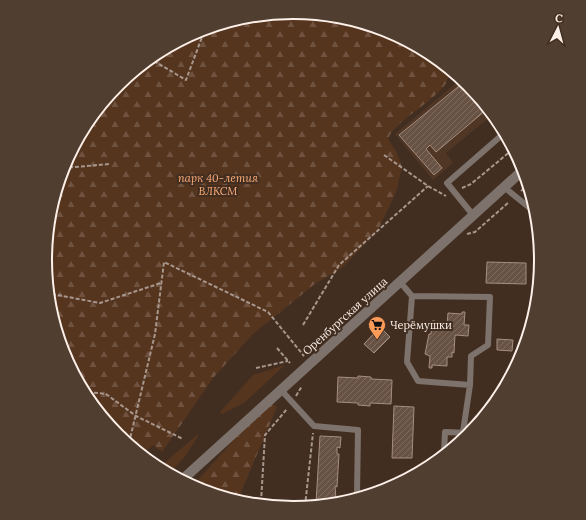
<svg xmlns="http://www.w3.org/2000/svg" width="586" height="520" font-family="Lora,serif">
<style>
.built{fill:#503625}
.grass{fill:#56351f}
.forest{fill:url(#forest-firs)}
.building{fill:url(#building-hatch);stroke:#a68e7f}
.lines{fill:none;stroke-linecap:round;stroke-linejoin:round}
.path{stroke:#a7978d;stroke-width:2;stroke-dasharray:4 2;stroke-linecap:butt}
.service{stroke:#7d736c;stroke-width:6}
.tertiary{stroke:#7d736c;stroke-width:10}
.labels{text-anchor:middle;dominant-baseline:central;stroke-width:4;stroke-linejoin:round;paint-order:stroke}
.park-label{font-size:11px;font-style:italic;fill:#ffad77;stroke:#412e21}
.street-label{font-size:11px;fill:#fdf0e8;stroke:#412e21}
.poi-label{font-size:11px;fill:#fdf0e8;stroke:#412e21;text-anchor:start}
.rim{fill:none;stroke:#fdf0e8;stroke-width:2}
</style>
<defs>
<pattern id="forest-firs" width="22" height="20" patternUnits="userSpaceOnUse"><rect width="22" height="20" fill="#56351f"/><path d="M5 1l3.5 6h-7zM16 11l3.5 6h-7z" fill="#6f5340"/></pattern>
<pattern id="building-hatch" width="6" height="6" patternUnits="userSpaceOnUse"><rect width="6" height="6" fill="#685244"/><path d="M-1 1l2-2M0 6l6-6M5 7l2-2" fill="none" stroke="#7e6b5f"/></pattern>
</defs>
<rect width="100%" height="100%" fill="#412e21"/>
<path class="built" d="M 461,79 L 469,85 L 490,117 L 446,153 L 453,163 L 433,180 L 395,134 Z"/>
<path class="grass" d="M 285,365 L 244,403 L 222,414 L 220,412 L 253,375 Z
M 197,435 L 198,436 L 184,458 L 171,471 L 162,465 Z"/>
<path class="forest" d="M 293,12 L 388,31 L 449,72 C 448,77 447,83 444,86 C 431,103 394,122 388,139 L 396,151 L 402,167 L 396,192 L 378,230 L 342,268 L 316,283 L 253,334 L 213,378 L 162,452 L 153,445 L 144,453 L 117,435 L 64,355 L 45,260 L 64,165 L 118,84 L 198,31 Z
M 267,403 L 272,403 L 277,407 L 239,497 L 196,488 L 198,480 Z"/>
<path class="building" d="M 464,82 L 469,85 L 486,110 L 436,152 L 430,145 L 426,149 L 442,168 L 434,175 L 399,135 Z
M 487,262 L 526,263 L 526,284 L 486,283 Z
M 462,312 L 465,312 L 464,325 L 469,325 L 468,336 L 455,335 L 454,353 L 452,352 L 452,357 L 447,357 L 447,366 L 432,365 L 432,368 L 429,368 L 430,356 L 425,354 L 429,334 L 431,334 L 432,321 L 435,321 L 435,324 L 447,325 L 448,313 L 462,314 Z
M 380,327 L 390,337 L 374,353 L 364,344 Z
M 497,339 L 513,340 L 512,351 L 497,350 Z
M 358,376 L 371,377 L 371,379 L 392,380 L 391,404 L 370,403 L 370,406 L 358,405 L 358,403 L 337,402 L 338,377 L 358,378 Z
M 394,406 L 414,407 L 412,458 L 392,458 Z
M 320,436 L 341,437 L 340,448 L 337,447 L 337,454 L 339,454 L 337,487 L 335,486 L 336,499 L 316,503 Z"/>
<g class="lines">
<path class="path" d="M 154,61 L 186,80 L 205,29
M 384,155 L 428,186 L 446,196
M 63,168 L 110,164
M 462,188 L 471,184 L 512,150
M 521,191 L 526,187
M 467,234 L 475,232 L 509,202
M 52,294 L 100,303 L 161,283
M 303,325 L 339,265 L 428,186
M 277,348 L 290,363
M 256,368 L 288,361
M 88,392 L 106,394 L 136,416 L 183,439
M 296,396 L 302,386
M 129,443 L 155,334 L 164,262 L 268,312 L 304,356
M 261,502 L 265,435 L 287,409
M 305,506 L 313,433"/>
<path class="service" d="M 504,187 L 531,209
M 473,215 L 447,183 L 502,135
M 400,282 L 412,296 L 407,362 L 418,381 L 470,385
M 412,296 L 490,297 L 488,345 L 471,356 L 470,385 L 463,432
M 281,390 L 314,426 L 358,430 L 357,495 L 360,495
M 444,452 L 445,432 L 470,433"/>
<path class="tertiary" d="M 183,479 L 523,170"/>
</g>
<defs>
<symbol id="supermarket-pin" viewBox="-11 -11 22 30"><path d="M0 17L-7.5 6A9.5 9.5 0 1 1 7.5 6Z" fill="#fe9b58" stroke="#412e21"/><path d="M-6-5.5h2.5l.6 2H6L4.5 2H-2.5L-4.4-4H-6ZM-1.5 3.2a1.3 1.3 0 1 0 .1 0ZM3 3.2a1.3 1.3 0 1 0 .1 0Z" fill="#111"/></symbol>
</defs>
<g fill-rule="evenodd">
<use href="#supermarket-pin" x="367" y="315" width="20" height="27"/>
</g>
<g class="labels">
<g class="park-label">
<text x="218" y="178">парк 40-летия<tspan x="218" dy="13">ВЛКСМ</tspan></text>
</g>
<g class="street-label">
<text transform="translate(345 316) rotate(-42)">Оренбургская улица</text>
</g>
<g class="poi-label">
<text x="390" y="325">Черёмушки</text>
</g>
</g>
<path d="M0 0H586V520H0ZM52 260a241 241 0 1 1 482 0a241 241 0 1 1-482 0Z" fill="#503e31" fill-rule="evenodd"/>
<path class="rim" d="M52 260a241 241 0 1 1 482 0a241 241 0 1 1-482 0Z"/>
<g transform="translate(558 28) rotate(6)" stroke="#412e21" stroke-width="3" paint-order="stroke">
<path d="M0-3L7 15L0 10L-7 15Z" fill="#fdf0e8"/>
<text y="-6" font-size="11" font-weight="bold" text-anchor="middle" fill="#fdf0e8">С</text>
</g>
</svg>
